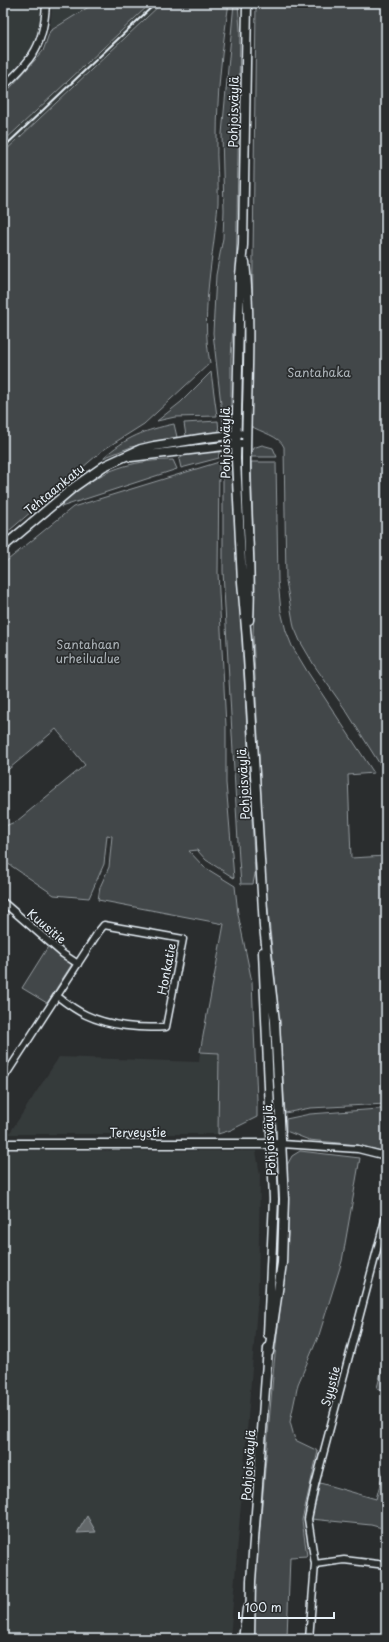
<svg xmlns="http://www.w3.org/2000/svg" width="389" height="1642" font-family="'Playpen Sans',sans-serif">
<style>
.built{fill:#363a3b}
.green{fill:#424648;stroke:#959ca0}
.water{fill:#63686b;stroke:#989fa3}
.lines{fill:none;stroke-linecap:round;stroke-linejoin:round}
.street-casing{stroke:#e8f1f8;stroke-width:9}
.secondary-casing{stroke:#e8f1f8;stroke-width:11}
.street{stroke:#2a2d2e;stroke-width:6}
.secondary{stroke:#2a2d2e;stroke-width:8}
.rail{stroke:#e8f1f8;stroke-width:2}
.labels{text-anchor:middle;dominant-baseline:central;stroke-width:3.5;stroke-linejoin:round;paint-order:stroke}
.street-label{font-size:12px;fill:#e8f1f8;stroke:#2a2d2e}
.park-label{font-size:12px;fill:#aeb5ba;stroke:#2a2d2e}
</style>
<rect width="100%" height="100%" fill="#2a2d2e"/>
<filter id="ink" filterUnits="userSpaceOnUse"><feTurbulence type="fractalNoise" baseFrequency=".025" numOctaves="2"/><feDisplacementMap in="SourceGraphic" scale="8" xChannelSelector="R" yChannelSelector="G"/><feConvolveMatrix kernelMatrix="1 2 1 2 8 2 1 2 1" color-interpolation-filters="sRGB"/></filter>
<g filter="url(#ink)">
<path class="built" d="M 3,3 L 41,3 L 41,23 L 36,44 L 3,82 Z
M 52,3 L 95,3 L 50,31 Z
M 151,3 L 162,3 L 3,153 L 3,142 Z
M 200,1052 L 219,1053 L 218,1134 L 9,1134 L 59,1057 L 199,1062 Z
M 3,1150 L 256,1151 L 260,1175 L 258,1295 L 230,1639 L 4,1639 L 6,1622 L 3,1502 Z"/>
<path class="green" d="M 95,3 L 151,3 L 3,142 L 3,96 L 43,51 L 50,31 Z
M 162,3 L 229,3 C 222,48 217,94 217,139 C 216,160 219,181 218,203 C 214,255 200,311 210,363 L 144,424 L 103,450 L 3,536 L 3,153 Z
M 234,3 L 238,3 L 240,30 L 236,282 L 231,358 L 231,421 L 228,427 L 224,431 L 213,333 L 216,275 L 223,238 L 224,210 L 222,134 Z
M 256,3 L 386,3 L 386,774 L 347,712 L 314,665 L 300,641 L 294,627 L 286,581 L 284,447 C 280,436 260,432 251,426 Z
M 211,372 L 217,416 L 175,417 L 157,421 L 181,402 Z
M 218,421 L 219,432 L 186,436 L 184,423 Z
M 174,424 L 177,437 L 131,447 L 103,458 C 126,437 145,430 174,424 Z
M 262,445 L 273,448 L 277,457 L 250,457 L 253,448 Z
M 219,449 L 219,458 L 181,468 L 179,459 C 190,450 205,451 219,449 Z
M 173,460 L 177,469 L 61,507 C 65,499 73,494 81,488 C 109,467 138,460 173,460 Z
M 225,461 L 232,461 L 255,874 L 253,884 L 241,884 L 239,860 L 223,571 L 223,465 Z
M 219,462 L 218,573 L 226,726 L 226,783 L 234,878 L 206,860 L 197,850 L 189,851 L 204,867 L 235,886 L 238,914 L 252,982 L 257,1100 L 257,1117 L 231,1130 L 218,1134 L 219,1053 L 200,1052 L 224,924 L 98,900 L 100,887 L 109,867 L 112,836 L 107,835 L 104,864 L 89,898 L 54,895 L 10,865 L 3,863 L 3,827 L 17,821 L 85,765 L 56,729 L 3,774 L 3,564 L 73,507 Z
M 251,462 L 276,462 L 278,581 L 281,611 L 286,631 L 292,646 L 307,671 L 374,773 L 348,775 L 351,858 L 386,856 L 386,1104 L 310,1108 L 285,1113 L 280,1028 L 265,880 L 253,635 L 255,588 Z
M 49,945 L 72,964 L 47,1003 L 22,988 Z
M 379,1109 L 386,1109 L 386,1152 L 358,1145 L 309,1140 L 286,1131 L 286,1119 L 310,1114 Z
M 300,1151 L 360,1158 L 342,1261 L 319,1335 L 298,1384 L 290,1422 L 295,1440 L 318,1451 L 302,1520 L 307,1556 L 290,1557 L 287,1637 L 267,1636 L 266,1639 L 254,1639 L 254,1598 L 274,1364 L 288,1234 L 287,1165 L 292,1156 Z
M 386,1352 L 386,1391 L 377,1388 Z
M 386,1462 L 386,1529 L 371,1525 L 311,1519 L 320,1483 L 376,1499 Z"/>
<path class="water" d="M 87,1516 L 96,1532 L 77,1533 Z"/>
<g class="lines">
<defs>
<path id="street" d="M 3,87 C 33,58 44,46 46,3
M 3,902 L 63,954 L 78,964
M 3,1079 L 99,931 L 104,925 L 183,939 L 166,1027 C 141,1029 109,1026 86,1015 C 75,1010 66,1003 57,996
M 282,1144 L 358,1149 L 386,1156
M 315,1564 L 344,1560 L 386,1565
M 309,1639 L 315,1564 L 308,1519 L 315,1485 L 386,1216"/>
<path id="secondary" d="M 247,3 L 243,245 L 240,275 L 236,459 L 242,582 L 247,640 L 264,927 L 275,1022 L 284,1199 L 282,1263 L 269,1352
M 245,262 C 252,328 246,396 246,462 C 246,515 252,568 249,620
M 131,457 L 241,444
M 3,547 L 74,487 L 104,466 L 141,449 L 154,446 L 205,438 L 240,434
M 263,952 L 274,1199 L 268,1334
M 3,1144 L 276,1144
M 243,1639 L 247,1609
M 250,1639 L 251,1581 L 268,1348"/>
</defs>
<use href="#street" class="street-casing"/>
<use href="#secondary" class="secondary-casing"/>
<use href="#street" class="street"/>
<use href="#secondary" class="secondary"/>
<path class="rail" d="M 3,148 L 156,3"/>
</g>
</g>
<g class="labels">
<g class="street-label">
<text transform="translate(233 112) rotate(-89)">Pohjoisväylä</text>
<text transform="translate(225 443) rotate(-90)">Pohjoisväylä</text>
<text transform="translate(54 489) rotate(-39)">Tehtaankatu</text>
<text transform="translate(243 784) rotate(-93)">Pohjoisväylä</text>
<text transform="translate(47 926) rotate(40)">Kuusitie</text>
<text transform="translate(166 969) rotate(-79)">Honkatie</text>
<text x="138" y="1132">Terveystie</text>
<text transform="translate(269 1140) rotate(-93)">Pohjoisväylä</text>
<text transform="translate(330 1386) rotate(-75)">Syystie</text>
<text transform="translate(248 1465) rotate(-86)">Pohjoisväylä</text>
</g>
<g class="park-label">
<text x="319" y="372">Santahaka</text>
<text x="88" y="644">Santahaan<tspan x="88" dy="14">urheilualue</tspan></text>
</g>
</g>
<rect width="389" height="1642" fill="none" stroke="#2a2d2e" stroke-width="16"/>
<rect x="8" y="8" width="373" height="1626" fill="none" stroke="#e8f1f8" stroke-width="1.5" filter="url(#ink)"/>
<path d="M239 1612v6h95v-6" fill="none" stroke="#e8f1f8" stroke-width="2"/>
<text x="245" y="1612" font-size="12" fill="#e8f1f8" stroke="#2a2d2e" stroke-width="3" paint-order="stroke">100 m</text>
</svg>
